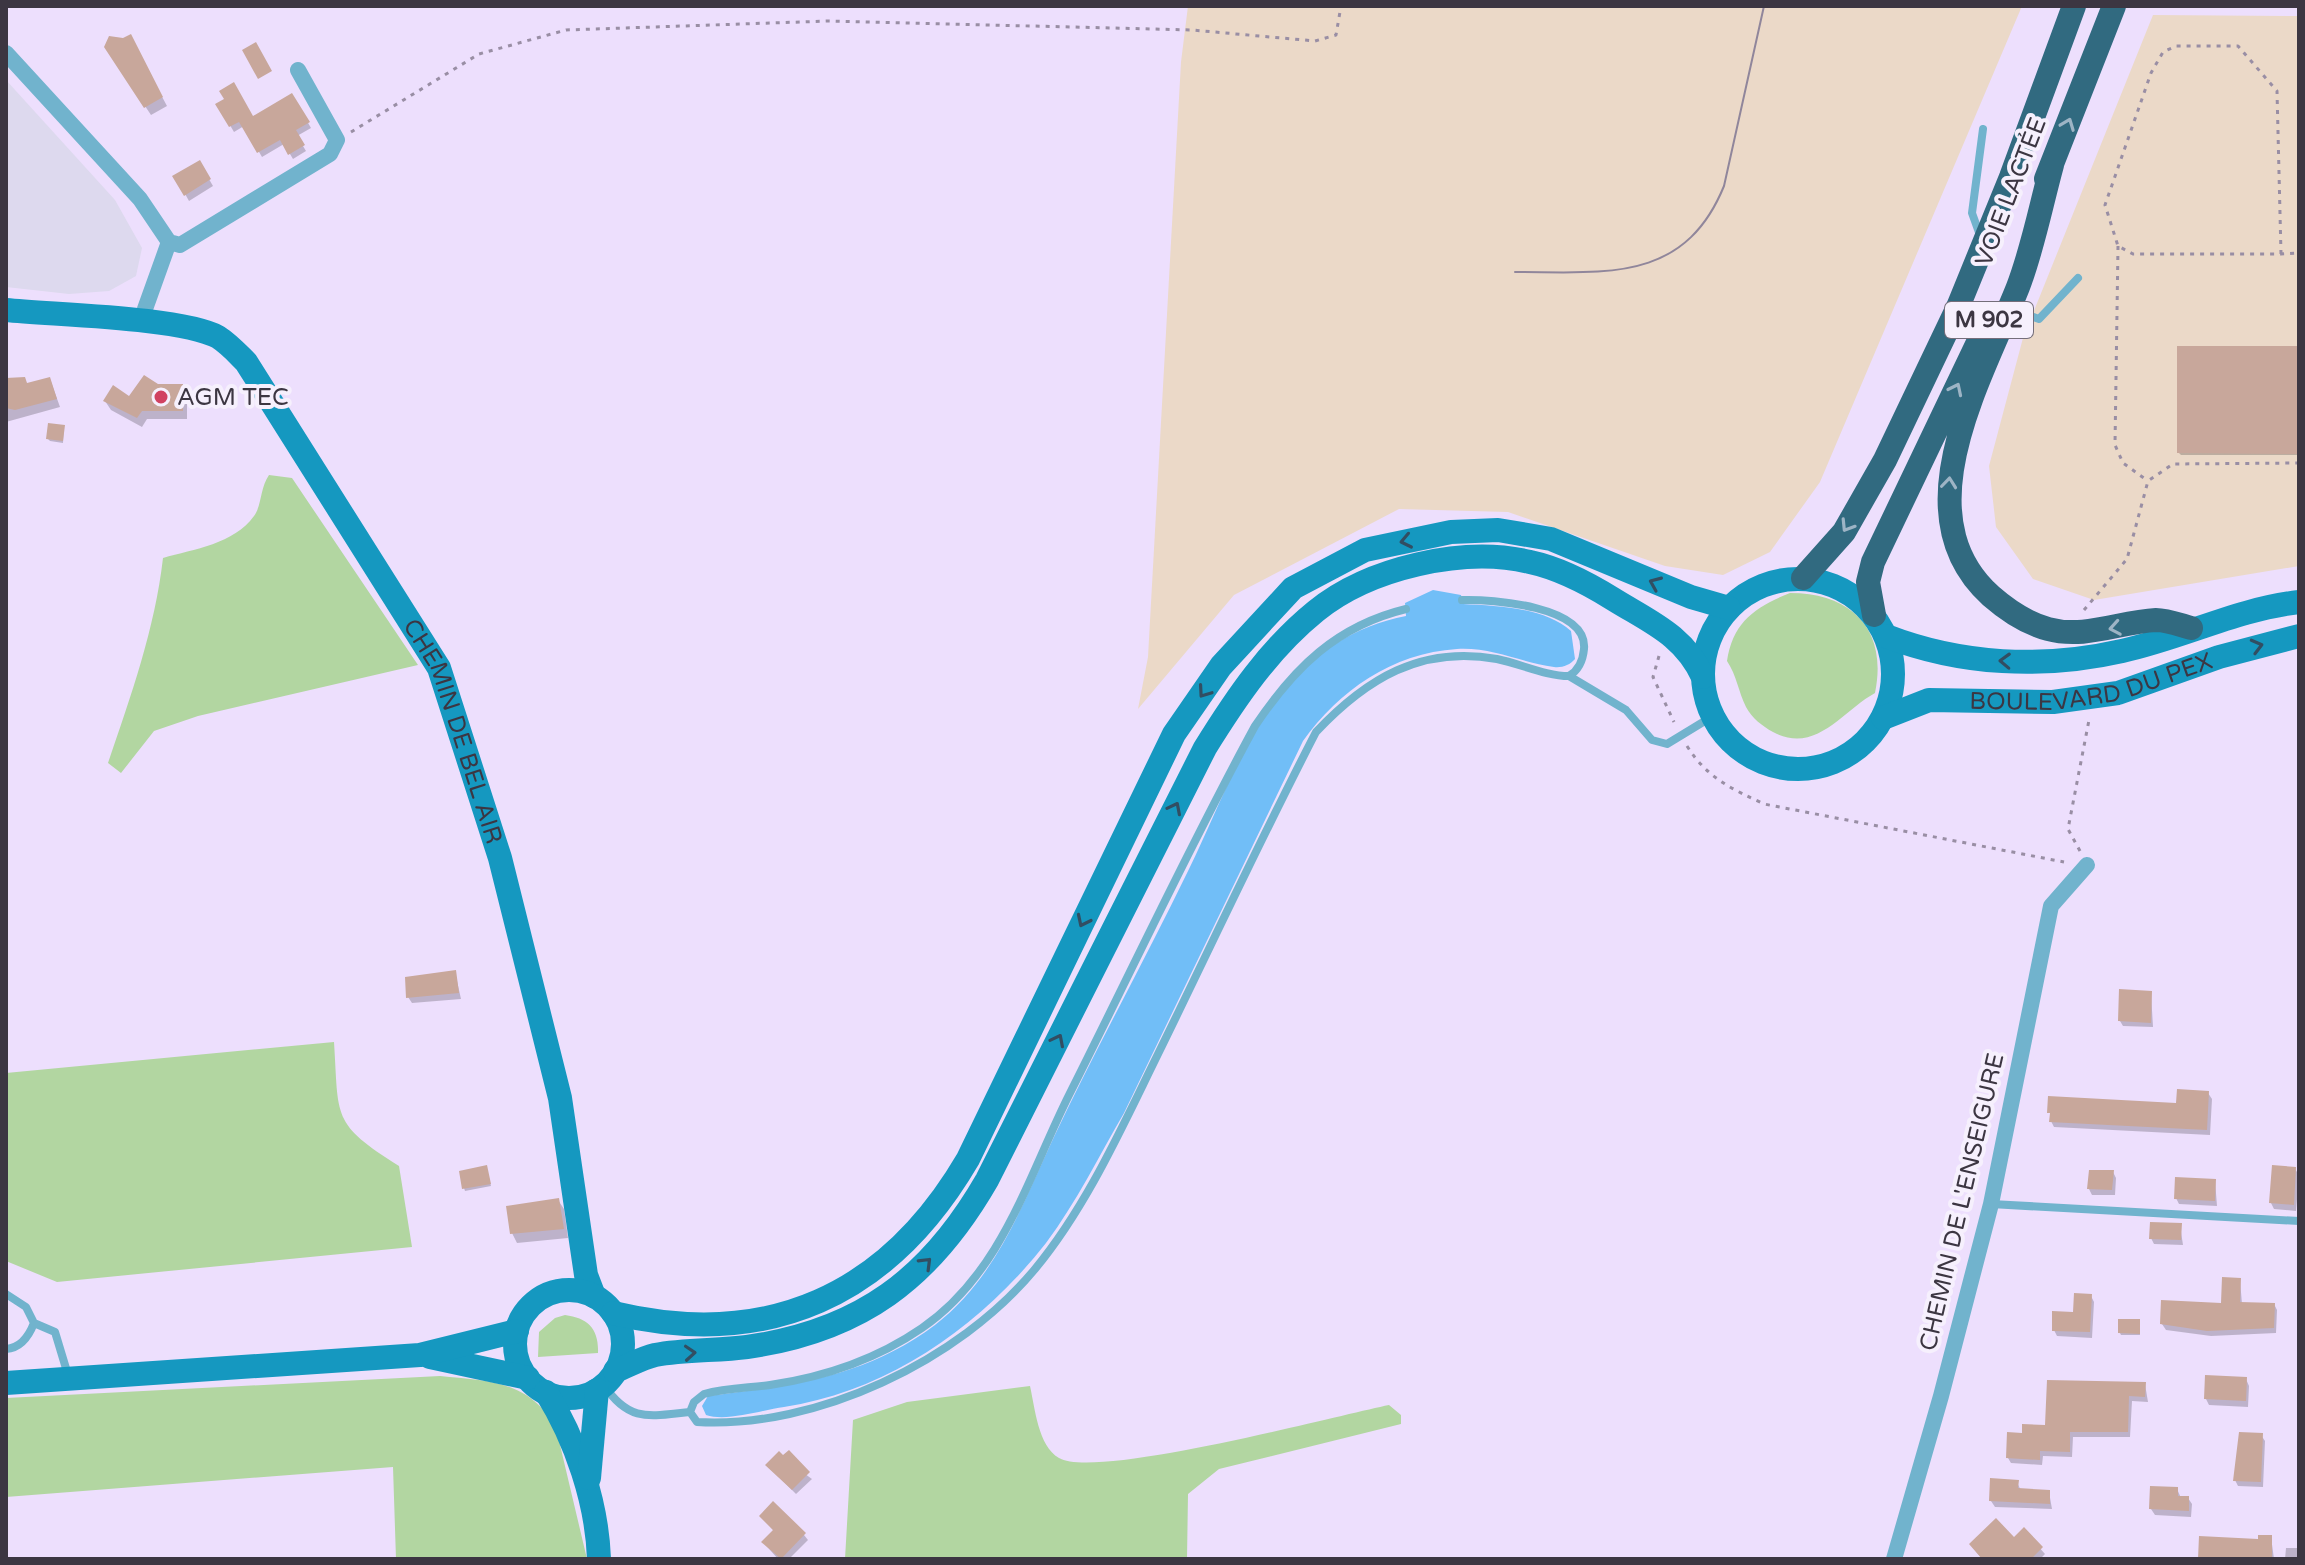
<svg xmlns="http://www.w3.org/2000/svg" width="2305" height="1565" font-family="'Varela Round',sans-serif">
<style>
.commercial{fill:#ebd9c8}
.industrial{fill:#ddd9ee}
.green{fill:#b2d6a1}
.water{fill:#71bef7}
.shadow{fill:#0003}
.building{fill:#c8a79b}
.lines{fill:none;stroke-linecap:round;stroke-linejoin:round}
.path{stroke:#998ea4;stroke-width:3;stroke-dasharray:4 6;stroke-linecap:butt}
.lane{stroke:#71b3cd;stroke-width:8}
.street{stroke:#71b3cd;stroke-width:16}
.secondary{stroke:#1598c0;stroke-width:24}
.highway{stroke:#316a80;stroke-width:24}
.tram{stroke:#90869b;stroke-width:2}
.oneway{stroke:#9db4c5}
.oneway2{stroke:#324e62}
.poi-dot{fill:#d14261;stroke:#f6f0fd;stroke-width:3}
.labels{text-anchor:middle;dominant-baseline:central;stroke-width:8;stroke-linejoin:round;paint-order:stroke}
.shield{fill:#f6f0fd;stroke:#746e7a;stroke-width:2}
.shield-label{font-size:22px;font-weight:bold;fill:#3c3642}
.street-label{font-size:24px;fill:#3c3642;stroke:#f6f0fd}
.poi-label{font-size:24px;fill:#3c3642;stroke:#f6f0fd;text-anchor:start}
</style>
<rect width="100%" height="100%" fill="#eddffd"/>
<path class="commercial" d="M 1188,6 L 2022,6 L 1820,482 L 1770,552 L 1723,575 L 1665,566 L 1508,512 L 1399,509 L 1234,595 L 1138,709 L 1148,657 L 1181,62 Z
M 2153,15 L 2299,16 L 2299,566 L 2094,600 L 2033,579 L 1996,527 L 1989,466 L 2023,338 Z"/>
<path class="industrial" d="M 6,80 L 115,200 L 142,248 L 136,276 L 109,291 L 69,294 L 6,287 Z"/>
<path class="green" d="M 269,475 L 292,478 L 418,665 L 198,716 L 154,731 L 121,773 L 108,763 C 131,696 155,628 163,558 C 194,549 234,544 254,516 C 262,505 260,488 269,475 Z
M 1790,593 C 1852,593 1888,630 1875,693 C 1842,711 1816,755 1773,732 C 1762,726 1752,718 1746,707 C 1738,691 1737,676 1727,661 C 1733,622 1755,607 1790,593 Z
M 334,1042 C 339,1118 331,1123 399,1166 L 412,1247 L 57,1282 L 6,1261 L 6,1073 Z
M 565,1315 C 588,1318 599,1329 598,1353 L 538,1357 L 539,1332 L 555,1318 Z
M 440,1376 C 488,1381 529,1380 556,1428 L 587,1559 L 396,1559 L 393,1467 L 6,1497 L 6,1398 Z
M 1030,1386 C 1035,1408 1038,1446 1059,1458 C 1095,1480 1335,1416 1389,1405 L 1401,1415 L 1401,1424 L 1219,1469 L 1188,1494 L 1187,1559 L 845,1559 L 853,1420 L 907,1402 Z"/>
<path class="water" d="M 1433,590 L 1461,595 L 1463,604 C 1497,606 1544,607 1571,631 L 1575,659 C 1570,665 1562,668 1554,667 C 1520,662 1491,647 1457,649 C 1392,653 1339,691 1303,741 L 1124,1113 C 1099,1156 1076,1203 1046,1243 C 981,1326 889,1391 784,1407 C 762,1410 727,1422 706,1415 L 702,1406 L 708,1396 C 792,1385 864,1378 935,1325 C 997,1277 1021,1207 1053,1139 C 1096,1048 1145,960 1189,869 C 1217,812 1241,744 1281,693 C 1314,652 1355,626 1406,616 L 1405,603 Z"/>
<path class="shadow" d="M 130,37 L 167,106 L 151,115 L 113,58 Z
M 292,95 L 311,128 L 297,136 L 306,151 L 293,159 L 284,144 L 262,157 L 244,126 L 234,132 L 218,105 L 253,118 Z
M 199,162 L 213,186 L 189,201 L 175,176 Z
M 2299,348 L 2299,455 L 2181,455 L 2179,453 Z
M 50,379 L 60,407 L 6,422 L 6,380 L 27,385 Z
M 157,386 L 182,386 L 187,395 L 187,419 L 147,419 L 142,427 L 111,410 L 105,401 L 129,399 Z
M 64,426 L 63,443 L 50,441 L 48,439 Z
M 455,972 L 461,999 L 412,1003 L 408,997 Z
M 2151,993 L 2153,1027 L 2123,1026 L 2120,1021 Z
M 2208,1093 L 2212,1099 L 2210,1135 L 2054,1127 L 2051,1121 L 2178,1105 Z
M 2295,1169 L 2299,1175 L 2296,1211 L 2274,1209 L 2271,1203 Z
M 487,1170 L 491,1186 L 465,1191 L 464,1188 Z
M 2113,1172 L 2116,1178 L 2115,1195 L 2092,1195 L 2089,1189 Z
M 2215,1180 L 2217,1206 L 2179,1204 L 2176,1198 Z
M 558,1200 L 564,1209 L 568,1238 L 517,1243 L 512,1233 Z
M 2180,1225 L 2183,1245 L 2154,1244 L 2151,1238 Z
M 2240,1280 L 2242,1304 L 2274,1304 L 2277,1310 L 2276,1333 L 2211,1336 L 2166,1330 L 2162,1324 L 2223,1305 Z
M 2091,1296 L 2094,1302 L 2092,1338 L 2057,1336 L 2054,1330 Z
M 2139,1321 L 2140,1335 L 2121,1335 L 2120,1333 Z
M 2246,1379 L 2249,1386 L 2248,1407 L 2209,1405 L 2206,1399 Z
M 2145,1384 L 2148,1402 L 2132,1401 L 2130,1437 L 2073,1437 L 2072,1457 L 2043,1456 L 2042,1465 L 2011,1463 L 2008,1458 L 2024,1435 Z
M 2261,1435 L 2265,1441 L 2263,1487 L 2238,1486 L 2235,1480 Z
M 783,1458 L 812,1479 L 796,1494 L 767,1465 Z
M 2017,1482 L 2021,1491 L 2049,1492 L 2052,1509 L 1995,1507 L 1991,1501 Z
M 2177,1489 L 2181,1498 L 2188,1498 L 2192,1504 L 2191,1517 L 2155,1515 L 2151,1509 Z
M 761,1516 L 804,1535 L 808,1540 L 789,1559 L 778,1559 L 763,1542 L 774,1531 Z
M 2024,1530 L 2045,1554 L 2040,1559 L 1982,1559 L 1971,1545 L 2014,1540 Z
M 2271,1537 L 2274,1559 L 2200,1559 L 2201,1538 L 2260,1541 Z
M 2286,1548 L 2299,1548 L 2299,1559 L 2285,1559 Z"/>
<path class="building" d="M 131,34 L 163,97 L 144,108 L 104,47 L 109,36 L 123,38 Z
M 256,42 L 272,71 L 258,79 L 242,50 Z
M 234,82 L 253,116 L 292,93 L 310,122 L 296,130 L 305,145 L 288,155 L 280,140 L 257,153 L 239,122 L 229,127 L 215,104 L 224,99 L 219,91 Z
M 200,160 L 211,179 L 184,196 L 172,176 Z
M 2177,346 L 2299,346 L 2299,454 L 2177,453 Z
M 144,375 L 158,384 L 183,384 L 183,411 L 142,411 L 137,418 L 103,401 L 113,385 L 129,396 Z
M 25,377 L 27,383 L 50,377 L 57,399 L 15,410 L 6,408 L 6,378 Z
M 48,423 L 65,425 L 63,441 L 46,439 Z
M 456,970 L 459,993 L 406,998 L 405,977 Z
M 2119,989 L 2152,991 L 2151,1023 L 2118,1021 Z
M 2177,1089 L 2209,1091 L 2207,1130 L 2049,1122 L 2050,1113 L 2047,1113 L 2048,1096 L 2176,1103 Z
M 487,1165 L 491,1184 L 462,1189 L 459,1171 Z
M 2272,1165 L 2296,1167 L 2294,1205 L 2269,1203 Z
M 2089,1170 L 2114,1170 L 2112,1190 L 2087,1189 Z
M 2175,1177 L 2216,1179 L 2215,1201 L 2174,1199 Z
M 559,1198 L 564,1229 L 510,1234 L 506,1206 Z
M 2150,1222 L 2182,1223 L 2181,1240 L 2149,1239 Z
M 2222,1277 L 2241,1278 L 2240,1302 L 2275,1303 L 2274,1328 L 2207,1331 L 2160,1324 L 2161,1300 L 2221,1303 Z
M 2074,1293 L 2092,1294 L 2090,1332 L 2052,1331 L 2052,1311 L 2073,1312 Z
M 2118,1319 L 2140,1319 L 2140,1334 L 2118,1333 Z
M 2205,1375 L 2247,1377 L 2246,1401 L 2204,1399 Z
M 2047,1380 L 2146,1382 L 2145,1397 L 2129,1396 L 2128,1432 L 2070,1432 L 2070,1452 L 2040,1451 L 2040,1460 L 2006,1458 L 2007,1432 L 2022,1433 L 2022,1424 L 2045,1425 Z
M 2239,1432 L 2263,1433 L 2261,1482 L 2233,1481 Z
M 789,1450 L 810,1472 L 792,1490 L 765,1465 L 779,1451 L 783,1455 Z
M 1990,1478 L 2019,1480 L 2018,1488 L 2050,1490 L 2050,1504 L 1989,1501 Z
M 2150,1486 L 2178,1487 L 2178,1496 L 2189,1496 L 2189,1511 L 2149,1509 Z
M 773,1501 L 806,1533 L 781,1559 L 761,1542 L 773,1530 L 759,1516 Z
M 1996,1518 L 2014,1537 L 2024,1527 L 2043,1547 L 2031,1559 L 1982,1559 L 1969,1544 Z
M 2258,1535 L 2272,1535 L 2272,1557 L 2198,1559 L 2199,1536 L 2258,1539 Z"/>
<g class="lines">
<path class="path" d="M 351,132 L 479,54 L 566,30 L 829,21 L 1192,30 L 1315,41 L 1336,35 L 1341,6
M 2118,246 L 2115,445 L 2123,463 L 2148,481
M 2281,254 L 2277,91 L 2238,46 L 2176,46 L 2163,52 L 2151,73 L 2105,205 L 2118,246 L 2133,254 L 2281,254 L 2299,253
M 2084,610 L 2127,559 L 2148,481 L 2173,464 L 2299,463
M 1659,656 L 1653,677 L 1674,722
M 1687,746 C 1707,778 1732,789 1764,804 L 2064,862
M 2080,851 L 2068,829 L 2089,720"/>
<path class="lane" d="M 1981,238 L 1972,213 L 1983,129
M 2012,313 L 2014,310 L 2039,319 L 2078,278
M 1406,609 C 1336,626 1294,668 1255,726 C 1189,847 1131,972 1069,1095 C 1028,1177 1002,1273 922,1328 C 877,1359 824,1377 770,1385 C 747,1388 726,1388 704,1394 L 694,1402 L 690,1412 L 697,1422 C 816,1429 959,1361 1035,1269 C 1087,1206 1122,1127 1158,1054 C 1211,946 1261,838 1316,732 C 1366,679 1421,645 1497,659 C 1521,664 1546,676 1569,676 C 1579,670 1583,660 1584,649 C 1588,606 1492,599 1462,600
M 1569,676 L 1626,710 L 1652,740 L 1667,744 L 1713,716
M 1991,1204 L 2299,1221
M 6,1294 L 26,1307 L 34,1323 L 55,1332 L 68,1375
M 6,1349 C 21,1348 29,1336 34,1323
M 604,1385 C 629,1423 650,1416 690,1412"/>
<path class="street" d="M 6,53 L 140,199 L 169,242 L 145,309 L 144,323
M 169,242 L 180,245 L 330,154 L 337,140 L 298,70
M 1894,1559 L 1941,1396 L 1991,1204 L 2051,906 L 2087,865"/>
<g class="secondary">
<path id="s1" d="M 6,310 C 54,315 180,317 218,337 C 229,344 237,353 246,362 L 439,668 L 500,858 L 560,1098 L 586,1275 L 594,1296"/>
<circle cx="1798" cy="674" r="95"/>
<path d="M 1886,636 C 1961,665 2043,669 2122,651 C 2182,638 2237,609 2299,602"/>
<path id="s2" d="M 1883,718 L 1929,700 L 2053,702 L 2118,693 L 2219,657 L 2299,636"/>
<circle cx="569" cy="1344" r="54"/>
<path d="M 613,1313 C 768,1350 888,1296 968,1159 L 1174,734 L 1221,666 L 1293,588 L 1365,550 L 1451,532 L 1498,530 L 1551,539 L 1691,597 L 1729,608"/>
<path d="M 430,1357 L 528,1378"/>
<path d="M 615,1371 C 628,1366 642,1358 655,1355 C 685,1349 717,1351 747,1347 C 860,1331 930,1279 987,1180 L 1205,748 C 1236,698 1269,649 1316,611 C 1369,568 1463,546 1530,562 C 1558,568 1589,584 1613,599 C 1650,622 1684,635 1703,677"/>
<path d="M 6,1383 L 420,1355 L 517,1331"/>
<path d="M 546,1392 C 576,1440 597,1502 599,1559"/>
<path d="M 589,1478 L 597,1390"/>
</g>
<path class="highway" d="M 2052,165 C 2041,205 2033,248 2018,287 C 1982,378 1900,514 1991,596 C 2007,610 2026,623 2048,629 C 2085,639 2119,622 2156,620 C 2167,620 2180,625 2191,628
M 2046,179 L 2114,6
M 1803,578 L 1844,532 L 1885,460 L 1958,307 L 2011,177 L 2074,6
M 1874,615 L 1868,582 L 1873,562 L 1983,332"/>
<path class="tram" d="M 1515,272 C 1604,272 1684,284 1724,186 L 1764,6"/>
</g>
<defs><path id="oneway-chevron" d="M-2-3.5L2.5 0L-2 3.5" fill="none" stroke-width="1.6" stroke-linecap="round" stroke-linejoin="round" transform="scale(2)"/></defs>
<g class="oneway">
<use href="#oneway-chevron" transform="translate(2068 124) rotate(-69)"/>
<use href="#oneway-chevron" transform="translate(1956 389) rotate(-64)"/>
<use href="#oneway-chevron" transform="translate(1949 483) rotate(-84)"/>
<use href="#oneway-chevron" transform="translate(1847 526) rotate(122)"/>
<use href="#oneway-chevron" transform="translate(2115 628) rotate(170)"/>
</g>
<g class="oneway2">
<use href="#oneway-chevron" transform="translate(1406 541) rotate(168)"/>
<use href="#oneway-chevron" transform="translate(1655 583) rotate(-157)"/>
<use href="#oneway-chevron" transform="translate(2257 646) rotate(-15)"/>
<use href="#oneway-chevron" transform="translate(2005 661) rotate(-178)"/>
<use href="#oneway-chevron" transform="translate(1204 692) rotate(125)"/>
<use href="#oneway-chevron" transform="translate(1175 808) rotate(-63)"/>
<use href="#oneway-chevron" transform="translate(1083 921) rotate(116)"/>
<use href="#oneway-chevron" transform="translate(1058 1040) rotate(-63)"/>
<use href="#oneway-chevron" transform="translate(926 1263) rotate(-45)"/>
<use href="#oneway-chevron" transform="translate(690 1353) rotate(-4)"/>
</g>
<circle class="poi-dot" cx="161" cy="397" r="8"/>
<g class="labels">
<rect class="shield" x="1945" y="302" width="88" height="36" rx="6"/>
<g class="shield-label">
<text x="1989" y="320">M 902</text>
</g>
<g class="street-label">
<text transform="translate(2011 192) rotate(-69)">VOIE LACTÉE</text>
<text stroke="none"><textPath href="#s2" startOffset="214">BOULEVARD DU PEX</textPath></text>
<text stroke="none"><textPath href="#s1" startOffset="678">CHEMIN DE BEL AIR</textPath></text>
<text transform="translate(1962 1202) rotate(-77)">CHEMIN DE L'ENSEIGURE</text>
</g>
<g class="poi-label">
<text x="177" y="397">AGM TEC</text>
</g>
</g>
<rect width="2305" height="1565" fill="none" stroke="#3c3642" stroke-width="16"/>
</svg>
